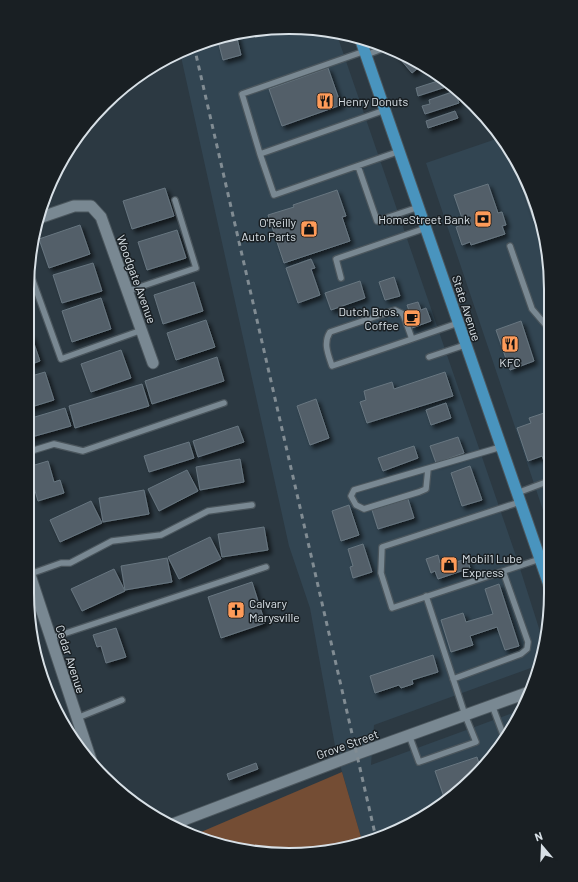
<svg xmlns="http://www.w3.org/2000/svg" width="578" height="882" font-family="Barlow,sans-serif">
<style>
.built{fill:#324552}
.green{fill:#744d34}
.building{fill:#525f69;stroke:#687680;filter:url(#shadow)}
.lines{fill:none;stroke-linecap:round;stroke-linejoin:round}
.service-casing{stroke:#4b565d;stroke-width:8}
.minor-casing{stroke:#4b565d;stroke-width:13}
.tertiary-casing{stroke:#4b565d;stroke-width:13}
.primary-casing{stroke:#4b565d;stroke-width:13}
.service{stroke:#798892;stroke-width:5.5}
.minor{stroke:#798892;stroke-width:11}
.tertiary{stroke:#798892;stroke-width:11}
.primary{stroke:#4994be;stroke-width:11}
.rail{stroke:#818c93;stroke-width:3;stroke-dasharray:5 5;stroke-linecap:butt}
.labels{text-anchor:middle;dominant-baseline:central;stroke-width:3;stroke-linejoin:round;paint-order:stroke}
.poi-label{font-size:12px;fill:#d8e0e6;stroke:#191f23;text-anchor:start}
.street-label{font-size:12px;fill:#d8e0e6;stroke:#191f23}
.rim{fill:none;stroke:#d8e0e6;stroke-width:2}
</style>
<defs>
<filter id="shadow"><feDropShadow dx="3.5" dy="3.5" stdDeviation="2" flood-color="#0009"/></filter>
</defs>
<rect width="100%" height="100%" fill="#2c3942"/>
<path class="built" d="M 272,28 L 323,29 L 336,32 L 516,556 L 544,644 L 539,665 L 374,725 L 371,765 L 521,710 L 486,766 L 420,820 L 363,844 L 336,751 L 310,608 L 289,546 L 180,52 L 221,36 Z
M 502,137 L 524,173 L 542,221 L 550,272 L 549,528 L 426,163 Z"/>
<path class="green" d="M 342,772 L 363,844 L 357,846 L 272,854 L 205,841 L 194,835 Z"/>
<path class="building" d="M 236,34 L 241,55 L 223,60 L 217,37 Z
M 397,52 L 419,62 L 422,65 L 412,73 L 395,53 Z
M 328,68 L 341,105 L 282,126 L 269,89 Z
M 444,79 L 452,85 L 418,96 L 416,88 Z
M 455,91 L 459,103 L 425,114 L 422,106 L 430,104 L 429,100 Z
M 455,111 L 458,118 L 428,128 L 426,121 Z
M 491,123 L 497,130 L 498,131 L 489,129 Z
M 525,175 L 541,218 L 534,221 L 519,177 Z
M 488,184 L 498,213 L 502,212 L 506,225 L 502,226 L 505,234 L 471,245 L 470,242 L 462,245 L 456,227 L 464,224 L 454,195 Z
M 165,188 L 174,216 L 132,229 L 123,201 Z
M 337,190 L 346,216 L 342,217 L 350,241 L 284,263 L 268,215 L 294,207 L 293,205 Z
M 80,225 L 90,254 L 49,268 L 39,239 Z
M 177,230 L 186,258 L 147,270 L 138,242 Z
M 311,259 L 315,268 L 311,269 L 320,295 L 298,303 L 286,268 Z
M 93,263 L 102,291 L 62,303 L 53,275 Z
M 394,277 L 400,296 L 385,300 L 379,282 Z
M 360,281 L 365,298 L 331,310 L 325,293 Z
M 194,282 L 203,311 L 163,324 L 154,295 Z
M 101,298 L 111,329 L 72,342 L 62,311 Z
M 418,302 L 421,310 L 426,308 L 431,321 L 412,328 L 410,323 L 413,322 L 407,305 Z
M 206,320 L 215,347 L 176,360 L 167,333 Z
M 521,321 L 534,361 L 510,370 L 496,330 Z
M 31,335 L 40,361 L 29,365 L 29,336 Z
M 121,350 L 131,378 L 91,392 L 81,364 Z
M 217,357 L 224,381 L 152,404 L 145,381 Z
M 45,372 L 54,400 L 28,408 L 28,377 Z
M 445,372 L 453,396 L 367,423 L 360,402 L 366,400 L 364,391 L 392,382 L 394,389 Z
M 142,384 L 149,406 L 75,428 L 69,406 Z
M 316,399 L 329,438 L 310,445 L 297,406 Z
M 446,403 L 451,418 L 431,425 L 426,410 Z
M 65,408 L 71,426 L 28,438 L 28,419 Z
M 544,413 L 546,419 L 550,417 L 550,460 L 544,461 L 542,456 L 528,461 L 517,428 L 531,423 L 529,418 Z
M 238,426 L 244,442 L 198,457 L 193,441 Z
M 458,437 L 464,453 L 436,463 L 430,446 Z
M 189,442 L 194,458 L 149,472 L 144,456 Z
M 414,446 L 418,458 L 383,471 L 378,458 Z
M 240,459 L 244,482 L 200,490 L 196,467 Z
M 48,461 L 54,482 L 60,480 L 64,493 L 38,501 L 28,467 Z
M 470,466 L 482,500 L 462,506 L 451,473 Z
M 187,470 L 198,491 L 159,511 L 148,489 Z
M 144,490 L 149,514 L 103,522 L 99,498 Z
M 408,499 L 414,518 L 378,529 L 372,510 Z
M 91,501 L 102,523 L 60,542 L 50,520 Z
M 349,505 L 359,535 L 341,541 L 332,511 Z
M 264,527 L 268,550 L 222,557 L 218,534 Z
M 210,537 L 221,559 L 179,579 L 168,557 Z
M 363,544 L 372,572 L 353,578 L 350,567 L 353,566 L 348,549 Z
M 438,555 L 440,563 L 454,558 L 456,562 L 467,559 L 470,568 L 438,579 L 435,571 L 431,573 L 426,559 Z
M 167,558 L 172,582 L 125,590 L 121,566 Z
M 114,569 L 125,591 L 82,611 L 71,589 Z
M 252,582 L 265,623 L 221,638 L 208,597 Z
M 499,584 L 519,646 L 505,650 L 497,627 L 470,636 L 473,645 L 451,652 L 441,620 L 463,613 L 466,622 L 493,614 L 485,589 Z
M 116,628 L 126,657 L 106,663 L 101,646 L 97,647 L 93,635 Z
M 433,655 L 438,672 L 412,680 L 413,684 L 401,688 L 399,685 L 375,693 L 370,676 Z
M 477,757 L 481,770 L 445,800 L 435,771 Z
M 256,763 L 258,769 L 229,780 L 227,774 Z"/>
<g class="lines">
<defs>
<path id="service" d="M 366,55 L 387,47
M 385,110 L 260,154 L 274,195 L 400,151
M 260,154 L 242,94 L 365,51
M 358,166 L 377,221 L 419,207
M 510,246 L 532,309 L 550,330
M 29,270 L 61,359 L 142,330
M 341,278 L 336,259 L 426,228
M 128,291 L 196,268 L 175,200
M 412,339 L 403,314 L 395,310 L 330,332 C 323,343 328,354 332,366 C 374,352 416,338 458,323
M 429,357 L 465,345
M 28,452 L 54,444 L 83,451 L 224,403
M 428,469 L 426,489 L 419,492 L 364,509 L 356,505 L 351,496 L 354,490 L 501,447
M 517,493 L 549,481
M 520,502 L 382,547 L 381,573 L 392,608 L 540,559
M 30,574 L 61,563 L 70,563 L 112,541 L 161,535 L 208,511 L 252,505
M 51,638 L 266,567
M 453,679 L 521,654 L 527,649 L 528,642 L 503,571
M 492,705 L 504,737
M 77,718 L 122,700
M 409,735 L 419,762 L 476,742 L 465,715 L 426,596"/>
<path id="minor" d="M 39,218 L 74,206 L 91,206 L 101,217 L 153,363"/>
<path id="tertiary" d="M 27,566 L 91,760
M 173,824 L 357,754 L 532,691"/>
<path id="primary" d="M 360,38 L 549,585"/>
</defs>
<use href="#service" class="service-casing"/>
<use href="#minor" class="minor-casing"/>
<use href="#tertiary" class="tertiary-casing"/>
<use href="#primary" class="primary-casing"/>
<use href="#service" class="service"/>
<use href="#minor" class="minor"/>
<use href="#tertiary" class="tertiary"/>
<use href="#primary" class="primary"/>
<path class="rail" d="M 194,46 L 376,838"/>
</g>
<defs>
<symbol id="restaurant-square" viewBox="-11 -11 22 22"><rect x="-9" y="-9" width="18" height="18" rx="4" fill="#fe9b59" stroke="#191f23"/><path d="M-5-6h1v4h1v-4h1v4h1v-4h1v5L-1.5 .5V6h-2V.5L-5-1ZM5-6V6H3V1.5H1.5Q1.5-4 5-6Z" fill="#111"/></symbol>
<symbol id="bank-square" viewBox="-11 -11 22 22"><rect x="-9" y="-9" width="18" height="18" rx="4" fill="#fe9b59" stroke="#191f23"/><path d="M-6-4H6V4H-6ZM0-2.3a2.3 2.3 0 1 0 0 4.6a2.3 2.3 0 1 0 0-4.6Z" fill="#111"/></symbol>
<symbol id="shop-square" viewBox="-11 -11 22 22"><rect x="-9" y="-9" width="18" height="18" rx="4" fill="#fe9b59" stroke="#191f23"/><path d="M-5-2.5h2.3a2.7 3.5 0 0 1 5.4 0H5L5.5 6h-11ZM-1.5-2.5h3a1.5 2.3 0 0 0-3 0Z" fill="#111"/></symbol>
<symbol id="cafe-square" viewBox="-11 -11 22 22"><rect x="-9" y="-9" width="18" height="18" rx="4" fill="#fe9b59" stroke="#191f23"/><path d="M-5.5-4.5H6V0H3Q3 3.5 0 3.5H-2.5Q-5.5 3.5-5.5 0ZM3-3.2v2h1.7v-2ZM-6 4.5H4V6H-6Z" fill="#111"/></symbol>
<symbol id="church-square" viewBox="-11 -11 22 22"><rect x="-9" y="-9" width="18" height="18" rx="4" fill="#fe9b59" stroke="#191f23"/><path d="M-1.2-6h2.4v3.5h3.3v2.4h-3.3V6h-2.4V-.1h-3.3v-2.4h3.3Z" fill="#111"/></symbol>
</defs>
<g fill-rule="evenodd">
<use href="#restaurant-square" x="315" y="91" width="20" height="20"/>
<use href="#bank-square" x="473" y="209" width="20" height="20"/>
<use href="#shop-square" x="299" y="219" width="20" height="20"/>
<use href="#cafe-square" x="402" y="308" width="20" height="20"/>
<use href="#restaurant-square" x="500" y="334" width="20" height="20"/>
<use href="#shop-square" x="439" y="555" width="20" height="20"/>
<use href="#church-square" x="226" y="600" width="20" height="20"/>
</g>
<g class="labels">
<g class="poi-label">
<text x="338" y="101">Henry Donuts</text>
<text x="470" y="219" text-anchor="end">HomeStreet Bank</text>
<text x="296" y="222" text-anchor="end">O'Reilly<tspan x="296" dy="14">Auto Parts</tspan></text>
<text x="399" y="311" text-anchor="end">Dutch Bros.<tspan x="399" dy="14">Coffee</tspan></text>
<text x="510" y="362" text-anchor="middle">KFC</text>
<text x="462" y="558">Mobil1 Lube<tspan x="462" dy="14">Express</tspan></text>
<text x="249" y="603">Calvary<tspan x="249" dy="14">Marysville</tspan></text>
</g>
<g class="street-label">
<text transform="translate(137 279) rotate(70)">Woodgate Avenue</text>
<text transform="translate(467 308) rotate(72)">State Avenue</text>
<text transform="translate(71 659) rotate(72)">Cedar Avenue</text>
<text transform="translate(347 744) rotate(-20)">Grove Street</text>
</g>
</g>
<path d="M0 0H578V882H0ZM289 34H289A255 255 0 0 1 544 289V593A255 255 0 0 1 289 848H289A255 255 0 0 1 34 593V289A255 255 0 0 1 289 34Z" fill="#191f23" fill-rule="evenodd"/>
<path class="rim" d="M289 34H289A255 255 0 0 1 544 289V593A255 255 0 0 1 289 848H289A255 255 0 0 1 34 593V289A255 255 0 0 1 289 34Z"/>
<g transform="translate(542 846) rotate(341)" stroke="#191f23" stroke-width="3" paint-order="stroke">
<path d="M0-3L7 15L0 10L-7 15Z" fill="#d8e0e6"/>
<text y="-6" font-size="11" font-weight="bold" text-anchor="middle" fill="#d8e0e6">N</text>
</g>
</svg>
